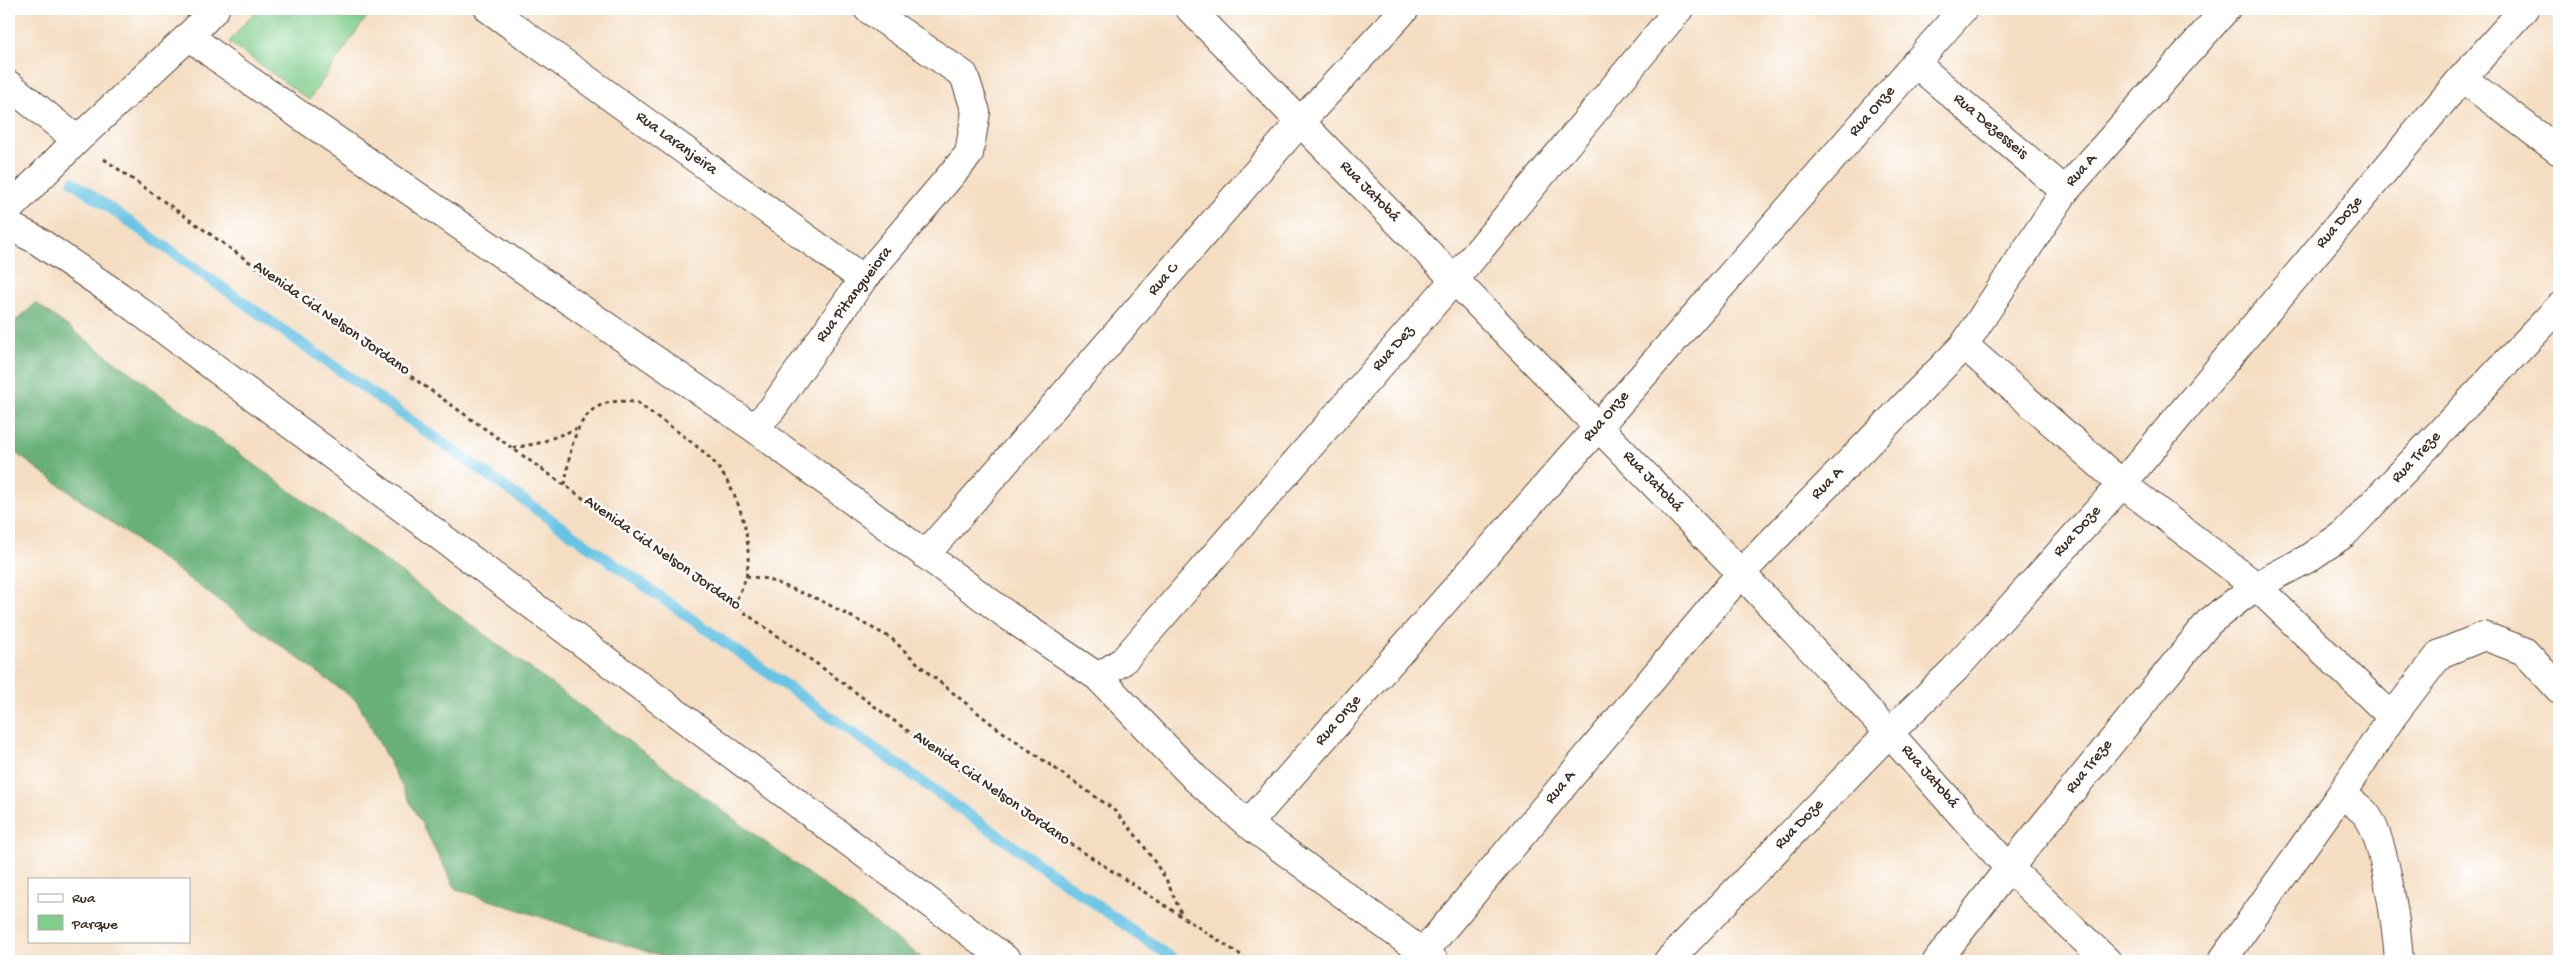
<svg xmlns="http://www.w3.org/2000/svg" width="2568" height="970" font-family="'Gochi Hand',sans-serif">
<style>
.green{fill:#80cd8c;stroke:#5e7c55}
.forest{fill:#68b078;stroke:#526d4b}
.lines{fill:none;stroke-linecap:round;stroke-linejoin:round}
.stream{stroke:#66c3e4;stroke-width:11}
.minor-casing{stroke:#574536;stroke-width:30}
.tertiary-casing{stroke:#574536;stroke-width:30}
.path{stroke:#574536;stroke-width:3;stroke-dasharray:4 4;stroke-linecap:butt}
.minor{stroke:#fff;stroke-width:28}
.tertiary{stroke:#fff;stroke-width:28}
.labels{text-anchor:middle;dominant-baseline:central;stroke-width:5;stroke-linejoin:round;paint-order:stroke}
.street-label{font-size:16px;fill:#3b2a1e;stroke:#fff}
</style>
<rect width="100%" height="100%" fill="#fff"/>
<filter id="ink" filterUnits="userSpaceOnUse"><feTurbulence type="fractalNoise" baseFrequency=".02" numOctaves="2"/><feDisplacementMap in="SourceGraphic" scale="10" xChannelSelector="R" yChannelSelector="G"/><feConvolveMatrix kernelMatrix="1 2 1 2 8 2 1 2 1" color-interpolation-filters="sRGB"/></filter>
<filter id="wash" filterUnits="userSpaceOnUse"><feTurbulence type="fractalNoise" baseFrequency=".0096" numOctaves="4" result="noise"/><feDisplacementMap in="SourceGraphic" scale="20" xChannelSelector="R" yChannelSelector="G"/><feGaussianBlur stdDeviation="1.12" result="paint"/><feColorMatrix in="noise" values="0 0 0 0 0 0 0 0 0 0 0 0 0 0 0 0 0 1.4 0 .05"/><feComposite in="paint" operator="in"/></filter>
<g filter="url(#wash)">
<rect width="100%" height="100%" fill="#f4ddc1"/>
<path class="green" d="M 257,9 L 372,9 L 309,100 L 229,42 Z"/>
<path class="forest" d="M 36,303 L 926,961 L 675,961 L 456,889 L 357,701 L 9,448 L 9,327 Z"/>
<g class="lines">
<path class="stream" d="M 73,182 L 1176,961"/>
</g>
</g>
<g filter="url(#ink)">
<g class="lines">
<defs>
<path id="minor" d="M 489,9 L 863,279
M 868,9 L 964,75 L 976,112 L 969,154 L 863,279 L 772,409 L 754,428 L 1007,615 L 1098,677 L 1197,780 L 1248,824 L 1434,961
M 1190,9 L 1741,573 L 1889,733 L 2009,868 L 2107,961
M 189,36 L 227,65 L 754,428
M 1915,63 L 2065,191
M 2462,78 L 2559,151
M 9,85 L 77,140
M 9,209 L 77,140 L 189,36 L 215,9
M 1964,345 L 2122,484 L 2256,586 L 2392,717
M 926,554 L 1301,121 L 1405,9
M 1098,677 L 1123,661 L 1455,279 L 1679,9
M 2341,794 C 2349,800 2358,806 2365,813 C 2385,835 2397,930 2399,961
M 1248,824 L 1598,427 L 1963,9
M 1422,954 L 1741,573 L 1964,345 L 2065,191 L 2226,9
M 1668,961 L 1889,733 L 1954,670 L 2122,484 L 2462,78 L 2524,9
M 1937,961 L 2009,868 L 2209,622 L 2256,586 L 2307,559 L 2344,534 L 2559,307
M 2222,961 L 2341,794 L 2392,717 L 2440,654 L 2484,636 L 2524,651 L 2559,689"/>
<path id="tertiary" d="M 9,226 L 35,239 L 119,296 L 1008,961"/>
</defs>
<use href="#minor" class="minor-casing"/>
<use href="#tertiary" class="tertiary-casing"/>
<path class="path" d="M 104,159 L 824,669 L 985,788 L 1250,961
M 513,448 L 539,443 L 576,429
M 565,485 C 571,440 579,391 638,403 C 661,421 699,444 716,465 C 739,493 754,541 746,577 C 743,586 738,596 734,605
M 746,576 L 767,579 L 820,600 L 891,638 L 926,671 L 993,725 L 1113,809 L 1139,839 L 1166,879 L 1182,915"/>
<use href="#minor" class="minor"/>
<use href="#tertiary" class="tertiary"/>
</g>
</g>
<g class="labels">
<g class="street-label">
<text transform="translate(1873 112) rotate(-49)">Rua Onze</text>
<text transform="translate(1990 127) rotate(40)">Rua Dezesseis</text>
<text transform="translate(676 144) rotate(36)">Rua Laranjeira</text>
<text transform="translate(2082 171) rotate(-48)">Rua A</text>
<text transform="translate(1369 192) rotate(46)">Rua Jatobá</text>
<text transform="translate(2340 223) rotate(-50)">Rua Doze</text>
<text transform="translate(1164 280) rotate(-49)">Rua C</text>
<text transform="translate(855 295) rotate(-53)">Rua Pitangueiora</text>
<text transform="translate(331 319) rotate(35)">Avenida Cid Nelson Jordano</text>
<text transform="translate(1394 349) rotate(-49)">Rua Dez</text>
<text transform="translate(1607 417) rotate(-49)">Rua Onze</text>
<text transform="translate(2417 458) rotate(-47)">Rua Treze</text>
<text transform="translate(1652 482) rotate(46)">Rua Jatobá</text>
<text transform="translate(1828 484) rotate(-46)">Rua A</text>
<text transform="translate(2078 532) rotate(-48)">Rua Doze</text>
<text transform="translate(662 554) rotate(35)">Avenida Cid Nelson Jordano</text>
<text transform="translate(1339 721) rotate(-49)">Rua Onze</text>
<text transform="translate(2090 767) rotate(-51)">Rua Treze</text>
<text transform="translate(1929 777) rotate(49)">Rua Jatobá</text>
<text transform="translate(1561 788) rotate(-50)">Rua A</text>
<text transform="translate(991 789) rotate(35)">Avenida Cid Nelson Jordano</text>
<text transform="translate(1800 825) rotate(-46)">Rua Doze</text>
</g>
</g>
<rect width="2568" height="970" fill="none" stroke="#fff" stroke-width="30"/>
<rect x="28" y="878" width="162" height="65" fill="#ffffff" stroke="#b1aaa5"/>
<rect x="38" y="894" width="25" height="8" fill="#ffffff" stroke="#b1aaa5"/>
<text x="72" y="902" font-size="15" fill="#3b2a1e">Rua</text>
<rect x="38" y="915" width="25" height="15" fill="#80cd8c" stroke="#b1aaa5"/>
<text x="72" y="928" font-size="15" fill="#3b2a1e">Parque</text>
</svg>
